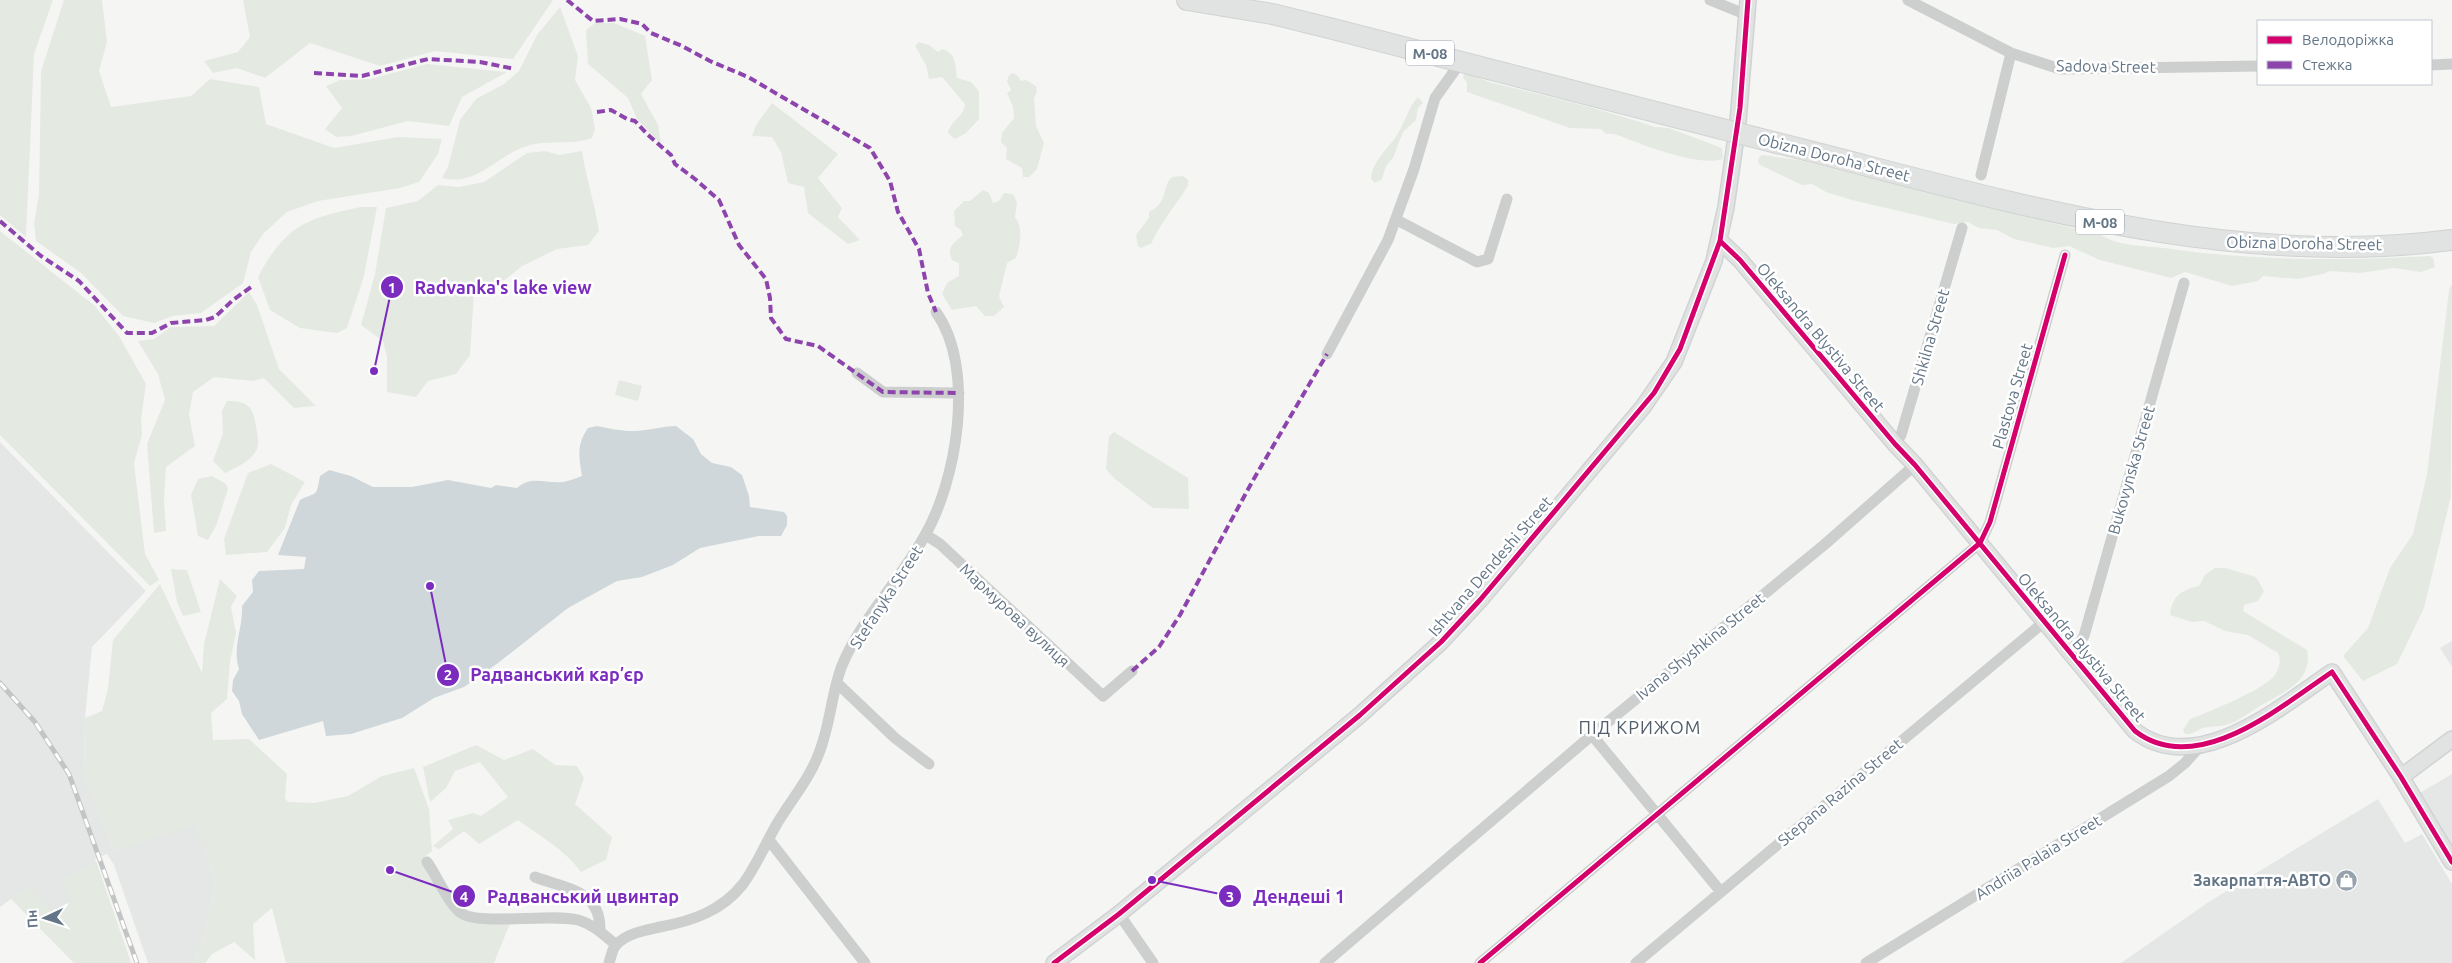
<svg xmlns="http://www.w3.org/2000/svg" width="2452" height="963" font-family="Ubuntu,sans-serif">
<style>
.built{fill:#e5e7e6}
.green{fill:#e4e9e2}
.water{fill:#cfd7da}
.lines{fill:none;stroke-linecap:round;stroke-linejoin:round}
.secondary-casing{stroke:#d0d3d4;stroke-width:18}
.highway-casing{stroke:#d1d3d3;stroke-width:22}
.street{stroke:#cdcfcf;stroke-width:11}
.secondary{stroke:#e1e2e2;stroke-width:15}
.highway{stroke:#e1e2e2;stroke-width:20}
.rail-casing{stroke:#c3c5c5;stroke-width:5}
.rail{stroke:#fff;stroke-width:3;stroke-dasharray:9;stroke-linecap:butt}
.highway-bridge-casing{stroke:#d1d3d3;stroke-width:22;stroke-linecap:butt}
.highway-bridge{stroke:#e1e2e2;stroke-width:20}
.quiet{stroke:#8e44ad;stroke-width:4;stroke-dasharray:8 4;stroke-linecap:butt}
.cycleway-casing{stroke:#fff;stroke-width:8}
.cycleway{stroke:#d6006c;stroke-width:5}
.labels{text-anchor:middle;dominant-baseline:central;stroke-width:5;stroke-linejoin:round;paint-order:stroke}
.shield{fill:#fff;stroke:#929eaa;stroke-width:1}
.shield-label{font-size:15px;font-weight:bold;fill:#637586}
.street-label{font-size:16px;fill:#637586;stroke:#fff}
.poi-label{font-size:16px;font-weight:bold;fill:#637586;stroke:#fff;text-anchor:end}
.neighbourhood-label{font-size:18px;letter-spacing:1px;fill:#525e6a;stroke:#fff}
.leader{fill:none;stroke:#7b2cbf;stroke-width:2}
.callout-dot{fill:#7b2cbf;stroke:#fff;stroke-width:2}
.mark-label{font-size:15px;text-anchor:middle;font-weight:bold;fill:#fff}
.callout-label{font-size:18px;text-anchor:middle;font-weight:bold;fill:#7b2cbf;stroke:#fff;stroke-width:5;stroke-linejoin:round;paint-order:stroke}
</style>
<rect width="100%" height="100%" fill="#f5f6f4"/>
<path class="built" d="M 0,442 L 146,591 L 92,647 L 85,718 L 84,775 L 114,851 L 196,823 L 216,883 L 202,943 L 193,963 L 148,963 L 114,865 L 107,854 L 95,859 L 131,963 L 74,963 L 11,899 L 0,907 Z
M 2452,641 L 2452,667 L 2440,648 Z
M 2452,774 L 2452,848 L 2418,794 Z
M 2378,799 L 2405,843 L 2422,834 L 2452,884 L 2452,963 L 2121,963 L 2210,901 Z"/>
<path class="green" d="M 0,0 L 53,0 L 34,54 L 26,237 L 0,215 Z
M 64,0 L 102,0 L 107,42 L 99,71 L 111,107 L 191,96 L 210,79 L 259,87 L 266,124 L 334,148 L 398,137 L 442,139 L 438,154 L 419,182 L 400,188 L 318,201 L 287,212 L 263,234 L 251,252 L 243,283 L 201,313 L 173,316 L 154,323 L 123,316 L 81,273 L 36,241 L 34,223 L 39,194 L 41,71 Z
M 243,0 L 553,0 L 513,59 L 435,51 L 380,66 L 310,43 L 265,78 L 237,68 L 213,73 L 204,61 L 238,52 L 250,37 Z
M 560,7 L 578,56 L 575,80 L 591,108 L 595,129 L 592,138 C 571,146 548,139 527,146 C 497,155 477,187 442,178 L 448,167 L 460,120 L 476,99 L 504,84 L 519,71 L 537,35 Z
M 595,23 L 614,23 L 645,36 L 652,80 L 641,94 L 658,125 L 661,144 L 637,119 L 628,98 L 588,64 L 586,30 Z
M 919,42 L 929,45 L 938,52 L 942,49 C 957,53 955,66 957,78 L 971,82 L 979,91 L 979,119 L 966,133 L 955,139 L 948,133 C 950,121 964,117 965,104 L 942,77 L 929,79 L 926,65 L 915,46 Z
M 427,64 L 507,72 L 462,97 L 449,126 L 408,121 L 351,136 L 336,137 L 325,129 L 342,108 L 326,86 L 340,80 L 370,79 Z
M 1013,73 L 1018,76 L 1021,81 L 1026,80 L 1036,86 L 1037,91 L 1034,99 L 1036,126 L 1044,143 L 1037,169 L 1029,177 L 1023,177 L 1022,168 L 1006,159 L 1007,148 L 1001,142 L 1002,133 L 1014,118 L 1013,107 L 1007,93 L 1011,90 L 1007,81 L 1009,75 Z
M 1464,74 C 1475,74 1483,81 1493,83 C 1547,96 1603,109 1655,127 L 1669,128 L 1722,148 L 1723,159 C 1702,166 1656,150 1636,142 C 1626,139 1616,132 1606,134 L 1601,129 L 1570,128 L 1467,92 L 1467,82 L 1463,78 Z
M 1418,97 L 1423,103 L 1418,108 L 1416,120 L 1403,132 L 1393,158 L 1386,166 L 1382,179 L 1375,183 L 1371,179 C 1372,161 1388,149 1397,135 C 1405,123 1408,107 1418,97 Z
M 772,103 L 838,154 L 818,178 L 842,208 L 838,217 L 860,240 L 848,244 L 808,213 L 804,187 L 788,183 L 781,152 L 772,137 L 752,136 L 756,125 Z
M 545,151 L 559,155 L 582,151 C 586,179 595,203 599,231 L 588,245 L 557,249 L 522,266 L 506,279 L 474,293 L 470,355 L 456,374 L 428,381 L 416,397 L 387,392 L 387,357 L 383,341 L 361,325 L 375,274 L 386,208 L 418,201 L 438,185 L 459,187 L 484,182 L 527,153 Z
M 1763,155 L 1798,160 L 2101,235 C 2118,246 2145,246 2164,248 C 2253,261 2341,261 2430,256 L 2433,258 L 2435,267 L 2421,272 L 2394,268 L 2360,273 L 2330,271 L 2323,274 L 2298,279 L 2263,276 L 2258,281 L 2232,286 L 2185,272 L 2171,278 L 2100,260 L 2069,246 L 2053,248 L 2014,239 L 1997,230 L 1979,228 L 1968,222 L 1954,224 L 1852,200 L 1826,192 L 1812,184 L 1802,185 L 1760,165 L 1758,161 L 1760,156 Z
M 1183,176 L 1188,180 L 1188,186 C 1181,197 1154,233 1152,243 L 1141,248 L 1138,246 L 1136,235 L 1149,218 L 1149,212 C 1170,201 1161,187 1172,177 Z
M 983,190 L 989,193 L 993,203 L 999,201 L 1004,193 L 1013,194 L 1017,202 L 1015,217 C 1024,229 1020,245 1016,258 L 1007,263 L 999,296 L 1004,307 L 994,316 L 985,316 L 976,306 L 952,310 L 942,294 L 947,283 L 959,276 L 959,263 L 952,260 C 946,247 954,243 963,235 L 961,230 L 955,226 L 954,211 L 964,201 L 970,201 Z
M 361,207 L 377,207 L 364,276 L 347,328 L 337,333 L 300,328 L 270,310 L 258,277 C 285,226 306,218 361,207 Z
M 0,231 L 95,306 L 119,336 L 146,384 L 141,419 L 142,435 L 134,463 L 145,554 L 159,580 L 150,586 L 0,435 Z
M 2452,284 L 2451,496 L 2424,608 L 2397,664 L 2363,681 L 2343,656 L 2368,628 L 2390,568 L 2413,534 L 2427,474 L 2449,290 Z
M 249,292 L 257,305 L 279,369 L 316,406 L 294,408 L 264,378 L 253,381 L 214,377 L 193,392 L 189,414 L 195,446 L 166,467 L 164,501 L 166,531 L 154,533 L 147,444 L 165,400 L 158,374 L 138,341 L 154,339 L 171,327 L 214,326 Z
M 619,380 L 642,386 L 638,401 L 615,395 Z
M 227,401 C 253,401 253,410 257,432 C 258,440 260,446 254,454 C 247,463 235,468 225,473 L 213,461 L 223,433 L 222,411 Z
M 1114,432 L 1188,478 L 1189,509 L 1153,508 L 1115,479 L 1106,469 L 1109,436 Z
M 271,464 L 305,482 L 291,505 L 285,528 L 267,552 L 226,555 L 224,539 L 248,473 Z
M 212,476 L 226,484 L 228,489 L 216,526 L 208,540 L 198,536 L 191,495 L 198,479 Z
M 2215,568 L 2226,568 L 2256,577 L 2264,591 L 2258,601 L 2244,605 L 2243,611 L 2307,650 C 2314,682 2281,693 2260,706 C 2248,713 2240,721 2226,725 C 2219,727 2210,726 2203,728 C 2197,730 2192,735 2185,734 L 2183,730 L 2190,719 C 2208,712 2264,690 2275,675 C 2280,667 2281,661 2278,653 L 2248,635 L 2225,631 L 2204,621 L 2192,622 L 2170,615 C 2172,596 2181,590 2199,586 L 2205,575 Z
M 171,569 L 187,570 L 201,612 L 183,616 L 177,602 Z
M 220,579 L 237,596 L 231,607 L 236,633 L 230,662 L 227,699 L 211,713 L 213,740 L 249,739 L 287,774 L 285,798 L 288,802 L 314,803 L 348,796 L 382,776 L 414,768 L 429,809 L 432,851 L 423,858 L 462,918 L 511,921 L 494,963 L 286,963 L 272,908 L 253,924 L 255,960 L 234,942 L 212,954 L 205,963 L 193,963 L 202,943 L 216,883 L 196,824 L 114,851 L 84,776 L 85,718 L 102,711 L 108,689 L 113,640 L 160,584 L 202,673 L 204,644 Z
M 476,745 L 504,760 L 533,749 L 555,765 L 577,766 L 584,778 L 575,804 L 612,837 L 606,860 L 581,872 C 565,850 540,836 518,820 L 479,844 L 464,831 L 439,849 L 433,846 L 453,829 L 448,820 L 473,813 L 481,816 L 508,797 L 480,762 L 455,771 L 446,788 L 430,802 L 423,767 Z
M 96,861 L 131,963 L 74,963 L 11,898 L 29,886 L 56,916 L 72,902 L 61,881 Z"/>
<path class="water" d="M 597,426 C 612,429 629,433 645,430 C 655,429 665,426 676,426 L 693,439 L 701,454 L 712,463 L 731,467 L 742,475 L 749,496 L 750,507 L 784,512 L 787,516 L 787,525 L 781,536 L 759,536 L 700,548 L 673,565 L 642,577 L 617,581 L 568,608 L 498,663 L 464,687 L 434,698 L 402,718 L 351,734 L 326,736 L 323,721 L 259,740 L 242,714 L 239,701 L 232,691 L 233,680 L 239,669 C 232,648 243,628 242,606 L 253,592 L 252,580 L 259,571 L 304,569 L 306,557 L 278,555 L 300,500 C 317,491 316,499 320,476 L 329,470 L 351,476 L 373,487 L 412,487 L 448,480 L 491,488 L 496,485 L 517,488 C 531,475 546,484 563,482 C 569,481 576,478 582,476 C 579,457 576,445 588,428 Z"/>
<g class="lines">
<defs>
<path id="secondary" d="M 1738,122 L 1748,0
M 1720,241 L 1740,260 L 1895,444 L 1915,465 L 2135,731 C 2197,779 2281,706 2332,672 L 2401,777 L 2452,862
M 2401,777 L 2452,739
M 1054,963 L 1119,914 L 1360,715 L 1441,642 L 1480,600 L 1643,407 L 1674,362 L 1714,261 L 1726,207 L 1735,144"/>
<path id="highway" d="M 1187,0 L 1272,14 L 1333,29 L 1671,116
M 1777,143 C 1999,198 2221,270 2452,240"/>
</defs>
<use href="#secondary" class="secondary-casing"/>
<use href="#highway" class="highway-casing"/>
<path class="street" d="M 1710,0 L 1747,15
M 1908,0 L 2011,53 L 2060,69 L 2258,66
M 2431,65 L 2452,64
M 1981,175 L 2011,53
M 1397,220 L 1477,262 L 1488,259 L 1507,199
M 1327,354 L 1388,240 L 1414,169 L 1435,98 L 1455,70 L 1459,60
M 857,373 L 883,392 L 959,393
M 1895,444 L 1901,435 L 1962,228
M 926,535 L 940,544 L 1103,696 L 1132,671
M 2069,652 L 2078,645 L 2084,636 L 2184,283
M 837,683 L 895,738 L 929,764
M 1592,735 L 1721,892
M 769,840 L 865,963
M 427,862 C 437,876 448,903 461,913 C 478,926 551,913 578,920 C 593,924 604,935 616,945
M 535,877 C 567,889 601,890 600,931
M 1119,914 L 1153,963
M 609,963 C 611,957 612,949 616,945 C 627,933 646,930 660,927 C 692,921 722,911 743,884 C 757,865 766,842 778,822 C 792,799 810,778 819,753 C 830,726 831,696 841,668 C 860,620 899,582 924,537 C 957,481 976,368 936,312
M 1325,963 L 1592,735 L 1824,545 L 1915,465
M 1480,963 L 1980,543 L 1990,522 L 2065,255
M 1636,963 L 2044,622
M 1866,963 L 2169,776 L 2185,763 L 2203,743"/>
<use href="#secondary" class="secondary"/>
<use href="#highway" class="highway"/>
<defs>
<path id="rail" d="M 0,683 L 35,722 L 69,774 L 137,963"/>
</defs>
<use href="#rail" class="rail-casing"/>
<use href="#rail" class="rail"/>
<defs>
<path id="highway-bridge" d="M 1671,116 L 1777,143"/>
</defs>
<use href="#highway-bridge" class="highway-bridge-casing"/>
<use href="#highway-bridge" class="highway-bridge"/>
<path class="quiet" d="M 567,0 L 593,21 L 620,19 L 642,24 L 651,33 L 682,46 L 710,61 L 748,77 L 870,148 L 890,181 L 898,212 L 919,249 L 928,293 L 936,312
M 314,73 L 362,76 L 428,59 L 480,62 L 515,69
M 597,112 L 611,110 L 627,119 L 635,121 L 648,135 L 671,155 L 675,164 L 695,179 L 719,200 L 739,245 L 766,279 L 770,298 L 771,318 L 786,339 L 818,346 L 883,392 L 959,393
M 0,221 L 41,256 L 79,281 L 127,333 L 152,333 L 171,323 L 206,320 L 215,317 L 233,300 L 254,285
M 1132,671 L 1159,647 L 1180,615 L 1252,482 L 1327,354"/>
<defs>
<path id="cycleway" d="M 1720,241 L 1740,260 L 1895,444 L 1915,465 L 2135,731 C 2197,779 2281,706 2332,672 L 2401,777 L 2452,862
M 1054,963 L 1119,914 L 1360,715 L 1441,642 L 1480,600 L 1654,393 L 1680,349 L 1720,241 L 1740,108 L 1748,0
M 1480,963 L 1980,543 L 1990,522 L 2065,255"/>
</defs>
<use href="#cycleway" class="cycleway-casing"/>
<use href="#cycleway" class="cycleway"/>
</g>
<defs>
<symbol id="shop-disc" viewBox="-11 -11 22 22"><circle r="9.5" fill="#96a2ac" stroke="#fff"/><path d="M-5-2.5h2.3a2.7 3.5 0 0 1 5.4 0H5L5.5 6h-11ZM-1.5-2.5h3a1.5 2.3 0 0 0-3 0Z" fill="#fff"/></symbol>
</defs>
<g fill-rule="evenodd">
<use href="#shop-disc" x="2334" y="868" width="25" height="25"/>
</g>
<g class="labels">
<g class="shield">
<rect x="1406" y="40.5" width="48" height="25" rx="4"/>
<rect x="2076" y="209.5" width="48" height="25" rx="4"/>
</g>
<g class="shield-label">
<text x="1430" y="53">М-08</text>
<text x="2100" y="222">М-08</text>
</g>
<g class="street-label">
<text transform="translate(2106 66) rotate(1)">Sadova Street</text>
<text transform="translate(1834 157) rotate(14)">Obizna Doroha Street</text>
<text transform="translate(2304 243) rotate(1)">Obizna Doroha Street</text>
<text transform="translate(1821 337) rotate(50)">Oleksandra Blystiva Street</text>
<text transform="translate(1930 337) rotate(-74)">Shkilna Street</text>
<text transform="translate(2012 396) rotate(-74)">Plastova Street</text>
<text transform="translate(2131 470) rotate(-74)">Bukovynska Street</text>
<text transform="translate(1490 566) rotate(-49)">Ishtvana Dendeshi Street</text>
<text transform="translate(886 597) rotate(-57)">Stefanyka Street</text>
<text transform="translate(1015 615) rotate(43)">Мармурова вулиця</text>
<text transform="translate(1700 646) rotate(-39)">Ivana Shyshkina Street</text>
<text transform="translate(2082 647) rotate(50)">Oleksandra Blystiva Street</text>
<text transform="translate(1840 792) rotate(-40)">Stepana Razina Street</text>
<text transform="translate(2038 857) rotate(-32)">Andriia Palaia Street</text>
</g>
<g class="poi-label">
<text x="2331" y="880">Закарпаття-АВТО</text>
</g>
<g class="neighbourhood-label">
<text x="1640" y="727">ПІД КРИЖОМ</text>
</g>
</g>
<path class="leader" d="M374 371L392 287M430 586L448 675M1152 880L1230 896M390 870L464 896"/>
<g class="callout-dot">
<circle cx="374" cy="371" r="5"/>
<circle cx="430" cy="586" r="5"/>
<circle cx="1152" cy="880" r="5"/>
<circle cx="390" cy="870" r="5"/>
<circle cx="392" cy="287" r="12"/>
<circle cx="448" cy="675" r="12"/>
<circle cx="1230" cy="896" r="12"/>
<circle cx="464" cy="896" r="12"/>
</g>
<g class="mark-label">
<text x="392" y="293">1</text>
<text x="448" y="680">2</text>
<text x="1230" y="902">3</text>
<text x="464" y="902">4</text>
</g>
<g class="callout-label">
<text x="503" y="294">Radvanka's lake view</text>
<text x="557" y="681">Радванський карʼєр</text>
<text x="1299" y="903">Дендеші 1</text>
<text x="583" y="903">Радванський цвинтар</text>
</g>
<rect x="2257" y="20" width="175" height="65" fill="#ffffff" stroke="#c1c8cf"/>
<rect x="2267" y="36" width="25" height="8" fill="#d6006c" stroke="#c1c8cf"/>
<text x="2302" y="45" font-size="15" fill="#637586">Велодоріжка</text>
<rect x="2267" y="61" width="25" height="8" fill="#8e44ad" stroke="#c1c8cf"/>
<text x="2302" y="70" font-size="15" fill="#637586">Стежка</text>
<g transform="translate(45 918) rotate(266)" stroke="#ffffff" stroke-width="4" paint-order="stroke">
<path d="M0-4L9 19L0 12L-9 19Z" fill="#637586"/>
<text y="-8" font-size="14" font-weight="bold" text-anchor="middle" fill="#637586">Пн</text>
</g>
</svg>
